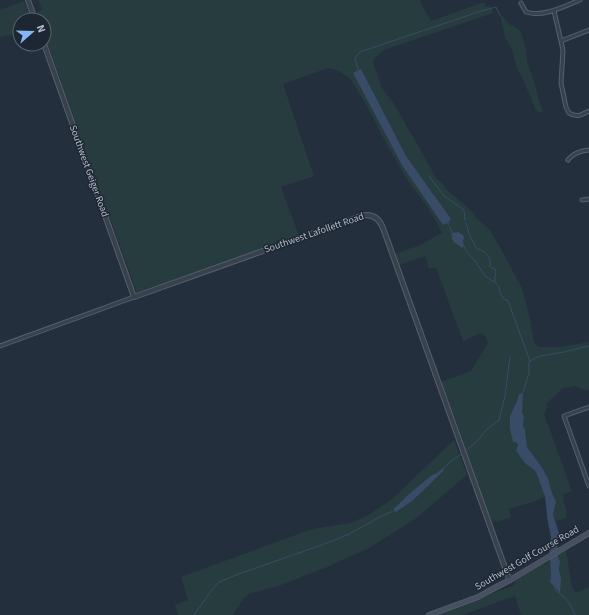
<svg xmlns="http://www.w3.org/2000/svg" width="589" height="615" font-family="'Source Sans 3',sans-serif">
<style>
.green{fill:#263c3f}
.water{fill:#394c67}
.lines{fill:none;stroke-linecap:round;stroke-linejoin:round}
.stream{stroke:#394c67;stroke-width:1}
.minor-casing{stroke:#565f6c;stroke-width:5}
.tertiary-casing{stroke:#565f6c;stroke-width:6}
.secondary-casing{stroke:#565f6c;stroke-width:6}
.minor{stroke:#38414e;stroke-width:3}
.tertiary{stroke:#38414e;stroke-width:4}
.secondary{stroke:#465061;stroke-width:4.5}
.labels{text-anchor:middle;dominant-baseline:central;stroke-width:3;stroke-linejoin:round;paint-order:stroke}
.street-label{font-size:10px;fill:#b4bcc9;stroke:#1d2633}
</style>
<rect width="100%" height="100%" fill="#242f3e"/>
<path class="green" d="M 38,0 L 420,0 L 424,9 L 431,21 L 484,2 L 486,7 L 491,6 L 493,13 L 384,50 L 374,59 L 373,63 L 382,88 L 394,104 L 419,147 L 436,178 L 442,183 L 447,190 L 474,213 L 475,217 L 490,230 L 501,249 L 522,288 L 530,319 L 534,343 L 539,347 L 560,347 L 589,342 L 589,390 L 584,390 L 575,386 L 563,388 L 546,404 L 547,409 L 544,414 L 572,491 L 564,494 C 561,504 569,507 566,518 L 556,521 L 553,514 L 555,502 L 552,493 L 548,478 L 541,466 L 527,447 L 525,429 L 523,426 L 524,417 L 522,412 L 522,401 L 523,394 L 522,393 L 519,394 L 517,401 L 510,416 L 510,429 L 513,442 L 517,442 L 526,464 L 533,469 L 536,472 L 545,497 L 533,502 L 509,509 L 511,517 L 497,522 L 489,518 L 456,421 L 441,382 L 471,371 L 488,343 L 485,336 L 480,333 L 463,341 L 436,268 L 429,268 L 425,256 L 399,265 L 395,254 L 420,245 L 442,233 L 431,212 L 406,178 L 384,139 L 368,108 L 352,81 L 348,77 L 336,70 L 328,68 L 283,84 L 314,176 L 281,187 L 299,236 L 137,293 L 103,199 L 44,34 L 44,20 L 39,20 L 37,14 L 42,9 Z
M 24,1 L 32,20 L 20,20 L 20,33 L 0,37 L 0,10 Z
M 500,15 L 501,15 L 510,25 L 514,26 L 520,31 L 522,35 L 526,49 L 528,65 L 534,81 L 540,104 L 543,111 L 542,112 L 538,112 L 535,108 L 522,77 L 518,71 L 512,50 L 505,37 Z
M 454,440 L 467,475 L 414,520 L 367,549 L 327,567 L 281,585 L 249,594 L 244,598 L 233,615 L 178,615 L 175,605 L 188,600 L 181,577 L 312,529 L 351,523 L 370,514 L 392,499 Z
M 566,550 L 572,588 L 576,593 L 589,587 L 589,615 L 521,615 L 515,596 L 462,615 L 434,615 L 512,586 L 515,584 L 514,580 L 550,561 L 551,576 L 550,582 L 561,578 C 560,570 558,561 559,554 Z"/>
<path class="water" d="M 361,69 L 406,156 L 451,219 L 448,223 L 443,225 L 402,165 L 353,73 Z
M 459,232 L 459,233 L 463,235 L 464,238 L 463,241 L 464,246 L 462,248 C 456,243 450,241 452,233 Z
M 523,393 L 522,412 L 524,417 L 523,426 L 525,429 L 527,447 L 541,466 L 548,478 L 552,493 L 556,502 L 553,514 L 559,533 L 557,545 L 559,554 L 558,556 L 560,562 L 559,569 L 561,578 L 560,593 L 550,582 L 551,576 L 549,546 L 551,538 L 550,532 L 548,523 L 545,497 L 536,472 L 533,469 L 526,464 L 516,451 L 518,445 L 516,442 L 513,442 L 510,429 L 510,416 L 517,401 L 519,394 Z
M 443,468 L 444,468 L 443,471 L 430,484 L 412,501 L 396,512 L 394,511 L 394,508 L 396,507 L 409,494 L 432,475 L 437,473 Z"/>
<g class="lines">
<path class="stream" d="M 358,70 L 355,58 L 360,52 L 481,11 L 496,7 L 500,15
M 429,176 L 444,196 L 464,210 L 465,220
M 448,223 L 449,225
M 466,223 L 469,234 L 477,249 C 486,251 491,256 490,266 L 492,268 L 495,269 L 496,272 L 495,276 L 495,281
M 450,227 L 452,233
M 464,246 L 467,252 L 476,262 L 485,276 L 495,282 L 499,287 L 500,293 L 504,299 L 508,301 L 530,361 L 529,363 L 529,373 L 523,392
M 530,361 L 540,356 L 564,352 L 589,346
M 465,452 L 479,439 L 486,430 L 499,420 L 505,396 L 510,357
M 444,468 L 451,461 L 462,454
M 555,587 L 555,590 C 558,593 561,594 564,597 C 569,601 572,608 575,615
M 194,615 L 214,587 L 219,582 L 236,575 L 330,542 L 349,534 L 378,518 L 393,511"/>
<defs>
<path id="minor" d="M 521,3 L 526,12 C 542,18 565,6 580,0
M 554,11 L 563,50 L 561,83 L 566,107 L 569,113 C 578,118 580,115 589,111
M 561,41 L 589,30
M 568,160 C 572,154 582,150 589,150
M 582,200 L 589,199
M 0,346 L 134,297
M 589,407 L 564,416 L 589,486"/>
<path id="tertiary" d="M 28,0 L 35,20
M 44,44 L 134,297 L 361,216 C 372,213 379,218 383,228 L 508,576 L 510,580"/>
<path id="secondary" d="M 429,615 L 478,597 L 487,592 L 510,580 L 589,533"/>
</defs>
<use href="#minor" class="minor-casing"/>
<use href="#tertiary" class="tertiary-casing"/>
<use href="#secondary" class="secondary-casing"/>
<use href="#minor" class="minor"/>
<use href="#tertiary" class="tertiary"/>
<use href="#secondary" class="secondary"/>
</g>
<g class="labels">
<g class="street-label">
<text transform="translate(89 171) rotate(70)">Southwest Geiger Road</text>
<text transform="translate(314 233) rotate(-19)">Southwest Lafollett Road</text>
<text transform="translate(527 558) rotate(-30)">Southwest Golf Course Road</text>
</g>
</g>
<g transform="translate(32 32) rotate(70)"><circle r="19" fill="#1d2633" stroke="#59626f"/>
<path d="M0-3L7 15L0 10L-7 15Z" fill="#8ab4f8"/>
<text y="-6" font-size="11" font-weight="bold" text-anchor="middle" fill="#b4bcc9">N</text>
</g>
</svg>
